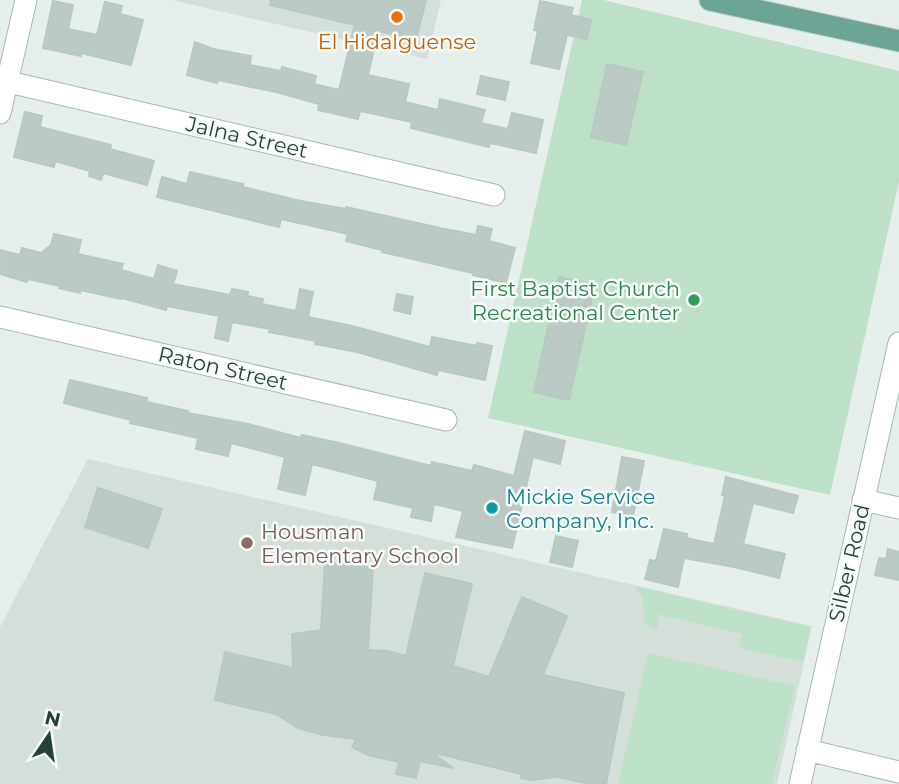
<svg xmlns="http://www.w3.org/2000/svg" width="899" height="784" font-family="Montserrat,sans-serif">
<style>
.built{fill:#d4dfda}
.green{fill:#bfe0c8}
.building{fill:#bbcac4;stroke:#b8c9c2;stroke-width:2}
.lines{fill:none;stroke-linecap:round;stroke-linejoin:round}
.minor-casing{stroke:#a8b8b2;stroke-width:23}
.major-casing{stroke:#c2cac8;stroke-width:23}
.minor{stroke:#fff;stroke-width:21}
.major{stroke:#6aa596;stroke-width:21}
.food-dot{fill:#e8710a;stroke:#f7fbf9;stroke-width:2.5}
.leisure-dot{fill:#2e9e5b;stroke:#f7fbf9;stroke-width:2.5}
.culture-dot{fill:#0f9aa8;stroke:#f7fbf9;stroke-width:2.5}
.education-dot{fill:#8d6e63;stroke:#f7fbf9;stroke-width:2.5}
.labels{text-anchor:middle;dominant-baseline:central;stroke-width:5;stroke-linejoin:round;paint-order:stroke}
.food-label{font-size:21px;fill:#c56008;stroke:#f7fbf9}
.street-label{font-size:21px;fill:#24423a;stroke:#f7fbf9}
.leisure-label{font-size:21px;fill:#27864d;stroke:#f7fbf9;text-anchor:end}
.culture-label{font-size:21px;fill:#0d838f;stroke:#f7fbf9;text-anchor:start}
.education-label{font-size:21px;fill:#785e54;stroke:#f7fbf9;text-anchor:start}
</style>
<rect width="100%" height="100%" fill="#e6efeb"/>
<path class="built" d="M 172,0 L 441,0 L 427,59 Z
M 88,459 L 812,626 L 777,784 L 0,784 L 0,627 Z"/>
<path class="green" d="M 582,0 L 604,0 L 899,71 L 899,181 L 830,495 L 488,418 Z
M 634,586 L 811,627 L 803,662 L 739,648 L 742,634 L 660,615 L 657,629 L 652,628 L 644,621 L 643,598 Z
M 648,653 L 795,686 L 772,784 L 618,784 Z"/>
<path class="building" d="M 271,0 L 426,0 L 416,39 L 378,31 L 368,75 L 409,84 L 405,102 L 438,110 L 440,99 L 485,110 L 481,123 L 508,129 L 512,113 L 543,120 L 536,153 L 490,143 L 489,147 L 411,128 L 412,122 L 360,111 L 358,119 L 318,110 L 319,104 L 276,92 L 218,80 L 217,83 L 187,75 L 195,42 L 213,49 L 251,56 L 250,65 L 281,71 L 282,67 L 316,76 L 314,84 L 339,90 L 355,25 L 270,5 Z
M 53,1 L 73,5 L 68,29 L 97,35 L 105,2 L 122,6 L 120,14 L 143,20 L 131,65 L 81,53 L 81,56 L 43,48 Z
M 540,1 L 573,8 L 571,15 L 591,20 L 587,39 L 567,35 L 559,69 L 531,63 L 538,31 L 534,30 Z
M 607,64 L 643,72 L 626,145 L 591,137 Z
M 481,76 L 509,82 L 505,100 L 477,94 Z
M 25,112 L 42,116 L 40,127 L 111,145 L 110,149 L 154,161 L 147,185 L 103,173 L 101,180 L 89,176 L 90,171 L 55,161 L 54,167 L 14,157 Z
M 190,172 L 243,184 L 243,187 L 301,201 L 346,209 L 346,207 L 440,228 L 476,235 L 478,226 L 492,229 L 489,241 L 515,248 L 506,283 L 473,275 L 473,273 L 382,252 L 382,250 L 346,241 L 348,234 L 281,219 L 279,227 L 157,197 L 162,177 L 187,184 Z
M 54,234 L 81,240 L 78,254 L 123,264 L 121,270 L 154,279 L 158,265 L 177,271 L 173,284 L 230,295 L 232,289 L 248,292 L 247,296 L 263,299 L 262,304 L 296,311 L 300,289 L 313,292 L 308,317 L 352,326 L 430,347 L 432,337 L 477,346 L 477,343 L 492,346 L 485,380 L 438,370 L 437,375 L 357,352 L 315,344 L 316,341 L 269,332 L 270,329 L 232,322 L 228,341 L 215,338 L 219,316 L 167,306 L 166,310 L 122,298 L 121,299 L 80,290 L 80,293 L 59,288 L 60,286 L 28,279 L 27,282 L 0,274 L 0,250 L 20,255 L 22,248 L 41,253 L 51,245 Z
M 559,277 L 595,285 L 569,400 L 534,392 Z
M 397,294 L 413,297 L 410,314 L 394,310 Z
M 70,380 L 147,398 L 147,402 L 188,411 L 188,413 L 248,424 L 301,438 L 302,435 L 339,443 L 431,466 L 432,462 L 472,471 L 474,465 L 514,476 L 525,431 L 565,441 L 560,464 L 533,457 L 512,548 L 456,537 L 463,511 L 434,504 L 431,521 L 411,517 L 413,508 L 374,499 L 378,481 L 312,464 L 305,495 L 278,489 L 285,457 L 231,443 L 228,456 L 196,449 L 198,438 L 130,423 L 131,420 L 64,403 Z
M 622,457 L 644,461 L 633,516 L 612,512 Z
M 726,477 L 798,496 L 793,513 L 753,503 L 743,544 L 785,554 L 779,578 L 734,567 L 684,558 L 678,587 L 645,579 L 650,560 L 656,561 L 664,529 L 687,534 L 686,538 L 714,544 L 725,496 L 722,495 Z
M 98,488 L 162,509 L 148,548 L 85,527 Z
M 556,536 L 578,541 L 572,567 L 550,562 Z
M 888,549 L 899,552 L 899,580 L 875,575 L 879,558 L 886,559 Z
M 325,563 L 373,566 L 368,650 L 387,651 L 406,656 L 425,573 L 472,584 L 453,666 L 489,677 L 522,597 L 567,616 L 543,675 L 624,693 L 606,784 L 590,784 L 557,777 L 531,780 L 521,778 L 522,774 L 431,752 L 453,768 L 420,761 L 416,778 L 396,774 L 399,762 L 368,755 L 352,747 L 356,739 L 323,735 L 298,728 L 276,714 L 215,700 L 225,652 L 293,668 L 292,634 L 321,630 Z"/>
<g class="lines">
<defs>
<path id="minor" d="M 0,80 L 494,195
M 0,113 L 26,0
M 0,317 L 446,420
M 863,500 L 899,508
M 807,750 L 899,772
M 800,784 L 899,343"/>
<path id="major" d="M 710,0 L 899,41"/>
</defs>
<use href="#minor" class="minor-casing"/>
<use href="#major" class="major-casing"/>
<use href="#minor" class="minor"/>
<use href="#major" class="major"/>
</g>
<circle class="food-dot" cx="397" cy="17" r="7"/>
<circle class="leisure-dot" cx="694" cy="300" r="7"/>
<circle class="culture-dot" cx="492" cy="508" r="7"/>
<circle class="education-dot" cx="247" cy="543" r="7"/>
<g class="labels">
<g class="food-label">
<text x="397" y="41">El Hidalguense</text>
</g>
<g class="street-label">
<text transform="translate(247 137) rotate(13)">Jalna Street</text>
<text transform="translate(223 368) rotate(13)">Raton Street</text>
<text transform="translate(849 563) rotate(-77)">Silber Road</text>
</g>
<g class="leisure-label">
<text x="680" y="288">First Baptist Church<tspan x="680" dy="24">Recreational Center</tspan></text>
</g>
<g class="culture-label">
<text x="506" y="496">Mickie Service<tspan x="506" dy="24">Company, Inc.</tspan></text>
</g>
<g class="education-label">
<text x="261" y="531">Housman<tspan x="261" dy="24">Elementary School</tspan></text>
</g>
</g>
<g transform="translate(49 735) rotate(13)" stroke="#f7fbf9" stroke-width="5" paint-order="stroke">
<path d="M0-5L12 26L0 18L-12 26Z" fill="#24423a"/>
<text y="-10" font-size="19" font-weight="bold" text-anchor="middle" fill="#24423a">N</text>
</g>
</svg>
